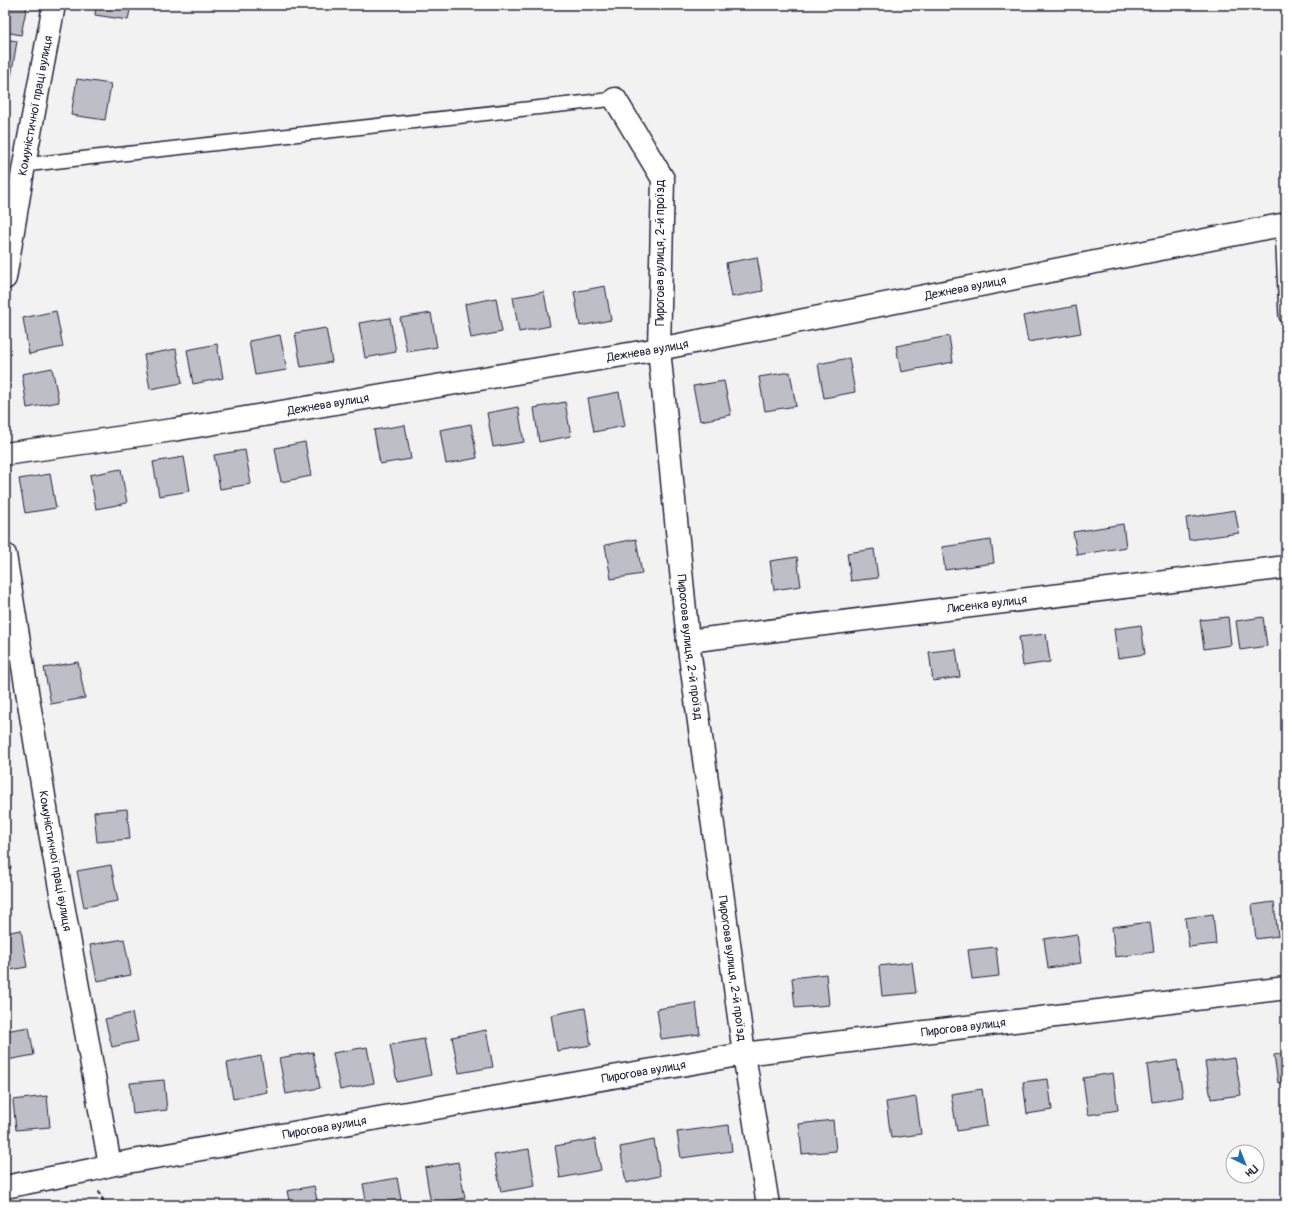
<svg xmlns="http://www.w3.org/2000/svg" width="1291" height="1210" font-family="Pangolin,sans-serif">
<style>
.building{fill:#bebec6;stroke:#22223b}
.lines{fill:none;stroke-linecap:round;stroke-linejoin:round}
.service-casing{stroke:#22223b;stroke-width:16}
.minor-casing{stroke:#22223b;stroke-width:25}
.path{stroke:#22223b;stroke-width:2.5;stroke-dasharray:4 3;stroke-linecap:butt}
.service{stroke:#fff;stroke-width:13}
.minor{stroke:#fff;stroke-width:22}
.labels{text-anchor:middle;dominant-baseline:central;stroke-width:3;stroke-linejoin:round;paint-order:stroke}
.street-label{font-size:12px;fill:#22223b;stroke:#fff}
</style>
<rect width="100%" height="100%" fill="#f2f2f3"/>
<filter id="ink" filterUnits="userSpaceOnUse"><feTurbulence type="fractalNoise" baseFrequency=".025" numOctaves="2"/><feDisplacementMap in="SourceGraphic" scale="8" xChannelSelector="R" yChannelSelector="G"/><feConvolveMatrix kernelMatrix="1 2 1 2 8 2 1 2 1" color-interpolation-filters="sRGB"/></filter>
<g filter="url(#ink)">
<path class="building" d="M 5,5 L 27,5 L 21,35 L 5,32 Z
M 96,5 L 131,5 L 128,20 L 95,15 Z
M 5,39 L 17,41 L 11,77 L 5,76 Z
M 77,79 L 111,84 L 105,120 L 71,115 Z
M 757,257 L 763,291 L 732,297 L 726,263 Z
M 605,286 L 611,320 L 580,326 L 574,292 Z
M 544,292 L 550,326 L 519,332 L 513,297 Z
M 496,298 L 502,332 L 471,338 L 465,304 Z
M 1076,306 L 1081,333 L 1028,342 L 1023,316 Z
M 56,311 L 63,347 L 29,354 L 23,318 Z
M 431,313 L 437,347 L 407,352 L 400,318 Z
M 390,318 L 396,352 L 365,358 L 359,323 Z
M 326,328 L 332,362 L 301,367 L 295,333 Z
M 280,335 L 287,370 L 255,375 L 249,341 Z
M 949,336 L 953,362 L 901,372 L 896,346 Z
M 217,344 L 223,378 L 193,384 L 187,350 Z
M 176,349 L 182,383 L 150,389 L 144,355 Z
M 849,358 L 855,392 L 824,398 L 818,364 Z
M 52,368 L 59,402 L 27,408 L 22,374 Z
M 790,372 L 796,406 L 765,411 L 759,377 Z
M 724,381 L 731,415 L 700,421 L 693,386 Z
M 619,392 L 625,426 L 594,432 L 588,398 Z
M 565,402 L 571,436 L 539,442 L 534,408 Z
M 518,407 L 524,442 L 493,447 L 487,413 Z
M 471,424 L 477,458 L 446,464 L 440,430 Z
M 405,425 L 411,459 L 380,464 L 374,430 Z
M 305,442 L 311,476 L 281,482 L 275,448 Z
M 245,450 L 251,484 L 220,489 L 214,455 Z
M 184,457 L 190,491 L 159,496 L 153,462 Z
M 121,469 L 127,503 L 96,509 L 90,475 Z
M 50,474 L 56,508 L 25,513 L 19,479 Z
M 1235,510 L 1239,533 L 1189,540 L 1186,518 Z
M 1123,524 L 1126,547 L 1077,555 L 1073,532 Z
M 636,539 L 642,574 L 611,579 L 605,545 Z
M 991,540 L 994,563 L 945,570 L 942,547 Z
M 874,549 L 878,578 L 851,581 L 847,553 Z
M 797,557 L 801,586 L 774,590 L 770,561 Z
M 1228,617 L 1231,645 L 1204,649 L 1200,620 Z
M 1263,617 L 1267,646 L 1240,650 L 1236,621 Z
M 1141,625 L 1145,654 L 1118,658 L 1114,629 Z
M 1046,634 L 1050,662 L 1023,666 L 1019,637 Z
M 956,649 L 960,677 L 933,681 L 929,652 Z
M 78,662 L 85,698 L 51,704 L 44,668 Z
M 127,809 L 130,839 L 97,842 L 94,812 Z
M 5,833 L 11,868 L 5,869 Z
M 111,865 L 118,901 L 84,907 L 77,871 Z
M 1274,902 L 1278,936 L 1256,939 L 1252,905 Z
M 1213,914 L 1216,944 L 1189,947 L 1185,918 Z
M 1150,922 L 1154,952 L 1115,957 L 1112,927 Z
M 21,930 L 27,967 L 5,971 L 5,933 Z
M 1077,934 L 1081,963 L 1048,968 L 1044,939 Z
M 124,939 L 131,975 L 97,981 L 90,945 Z
M 996,947 L 999,976 L 972,979 L 968,950 Z
M 912,962 L 916,993 L 882,996 L 879,966 Z
M 826,974 L 829,1005 L 795,1008 L 792,978 Z
M 696,1003 L 700,1034 L 661,1039 L 657,1009 Z
M 585,1008 L 591,1045 L 557,1051 L 551,1015 Z
M 132,1013 L 138,1041 L 112,1047 L 105,1019 Z
M 29,1027 L 34,1055 L 7,1060 L 5,1048 L 5,1031 Z
M 486,1030 L 493,1067 L 459,1073 L 452,1037 Z
M 424,1039 L 431,1075 L 397,1082 L 390,1045 Z
M 367,1047 L 374,1083 L 340,1090 L 333,1053 Z
M 313,1052 L 320,1088 L 286,1094 L 279,1058 Z
M 1286,1053 L 1286,1082 L 1278,1083 L 1274,1055 Z
M 261,1056 L 267,1092 L 233,1099 L 227,1063 Z
M 1235,1058 L 1241,1095 L 1211,1099 L 1205,1062 Z
M 1177,1060 L 1183,1097 L 1152,1102 L 1147,1065 Z
M 1113,1073 L 1118,1110 L 1088,1115 L 1083,1078 Z
M 1048,1079 L 1052,1110 L 1027,1114 L 1023,1082 Z
M 164,1080 L 167,1110 L 133,1114 L 130,1083 Z
M 982,1089 L 987,1126 L 957,1131 L 951,1094 Z
M 47,1096 L 50,1127 L 16,1130 L 13,1100 Z
M 916,1097 L 921,1134 L 891,1138 L 886,1102 Z
M 833,1120 L 836,1151 L 802,1154 L 799,1124 Z
M 729,1125 L 732,1151 L 681,1158 L 677,1132 Z
M 595,1139 L 601,1170 L 560,1178 L 555,1146 Z
M 654,1140 L 660,1176 L 626,1183 L 620,1147 Z
M 529,1149 L 535,1186 L 501,1192 L 494,1155 Z
M 458,1162 L 465,1198 L 431,1204 L 425,1168 Z
M 397,1178 L 402,1205 L 367,1205 L 363,1184 Z
M 314,1186 L 318,1205 L 290,1205 L 287,1191 Z
M 259,1202 L 260,1205 L 240,1205 Z"/>
<g class="lines">
<defs>
<path id="service" d="M 24,165 L 615,99
M 1282,225 L 1286,316"/>
<g id="minor">
<path id="s1" d="M 615,99 L 663,179 L 659,349 L 688,641 L 744,1054 L 768,1205"/>
<path id="s2" d="M 5,278 L 24,165 L 54,5"/>
<path id="s3" d="M 5,454 L 173,430 L 659,349 L 1286,224"/>
<path id="s4" d="M 5,555 L 49,827 L 110,1165"/>
<path id="s5" d="M 688,641 L 1286,567"/>
<path id="s6" d="M 5,1187 L 91,1170 L 110,1165 L 744,1054 L 1286,988"/>
</g>
</defs>
<use href="#service" class="service-casing"/>
<use href="#minor" class="minor-casing"/>
<path class="path" d="M 99,1191 L 105,1205"/>
<use href="#service" class="service"/>
<use href="#minor" class="minor"/>
</g>
</g>
<g class="labels">
<g class="street-label">
<text stroke="none"><textPath href="#s2" startOffset="175">Комуністичної праці вулиця</textPath></text>
<text transform="translate(660 253) rotate(-90)">Пирогова вулиця, 2-й проїзд</text>
<text stroke="none"><textPath href="#s3" startOffset="975">Дежнева вулиця</textPath></text>
<text stroke="none"><textPath href="#s3" startOffset="651">Дежнева вулиця</textPath></text>
<text stroke="none"><textPath href="#s3" startOffset="327">Дежнева вулиця</textPath></text>
<text stroke="none"><textPath href="#s5" startOffset="301">Лисенка вулиця</textPath></text>
<text stroke="none"><textPath href="#s1" startOffset="563">Пирогова вулиця, 2-й проїзд</textPath></text>
<text stroke="none"><textPath href="#s4" startOffset="310">Комуністичної праці вулиця</textPath></text>
<text stroke="none"><textPath href="#s1" startOffset="887">Пирогова вулиця, 2-й проїзд</textPath></text>
<text stroke="none"><textPath href="#s6" startOffset="972">Пирогова вулиця</textPath></text>
<text stroke="none"><textPath href="#s6" startOffset="649">Пирогова вулиця</textPath></text>
<text stroke="none"><textPath href="#s6" startOffset="325">Пирогова вулиця</textPath></text>
</g>
</g>
<rect width="1291" height="1210" fill="none" stroke="#fff" stroke-width="20"/>
<rect x="10" y="10" width="1271" height="1190" fill="none" stroke="#22223b" stroke-width="1.5" filter="url(#ink)"/>
<g transform="translate(1245 1164) rotate(137)"><circle r="19" fill="#ffffff" stroke="#a7a7b1"/>
<path d="M0-3L7 15L0 10L-7 15Z" fill="#1f6fb2"/>
<text y="-6" font-size="11" font-weight="bold" text-anchor="middle" fill="#22223b">Пн</text>
</g>
</svg>
